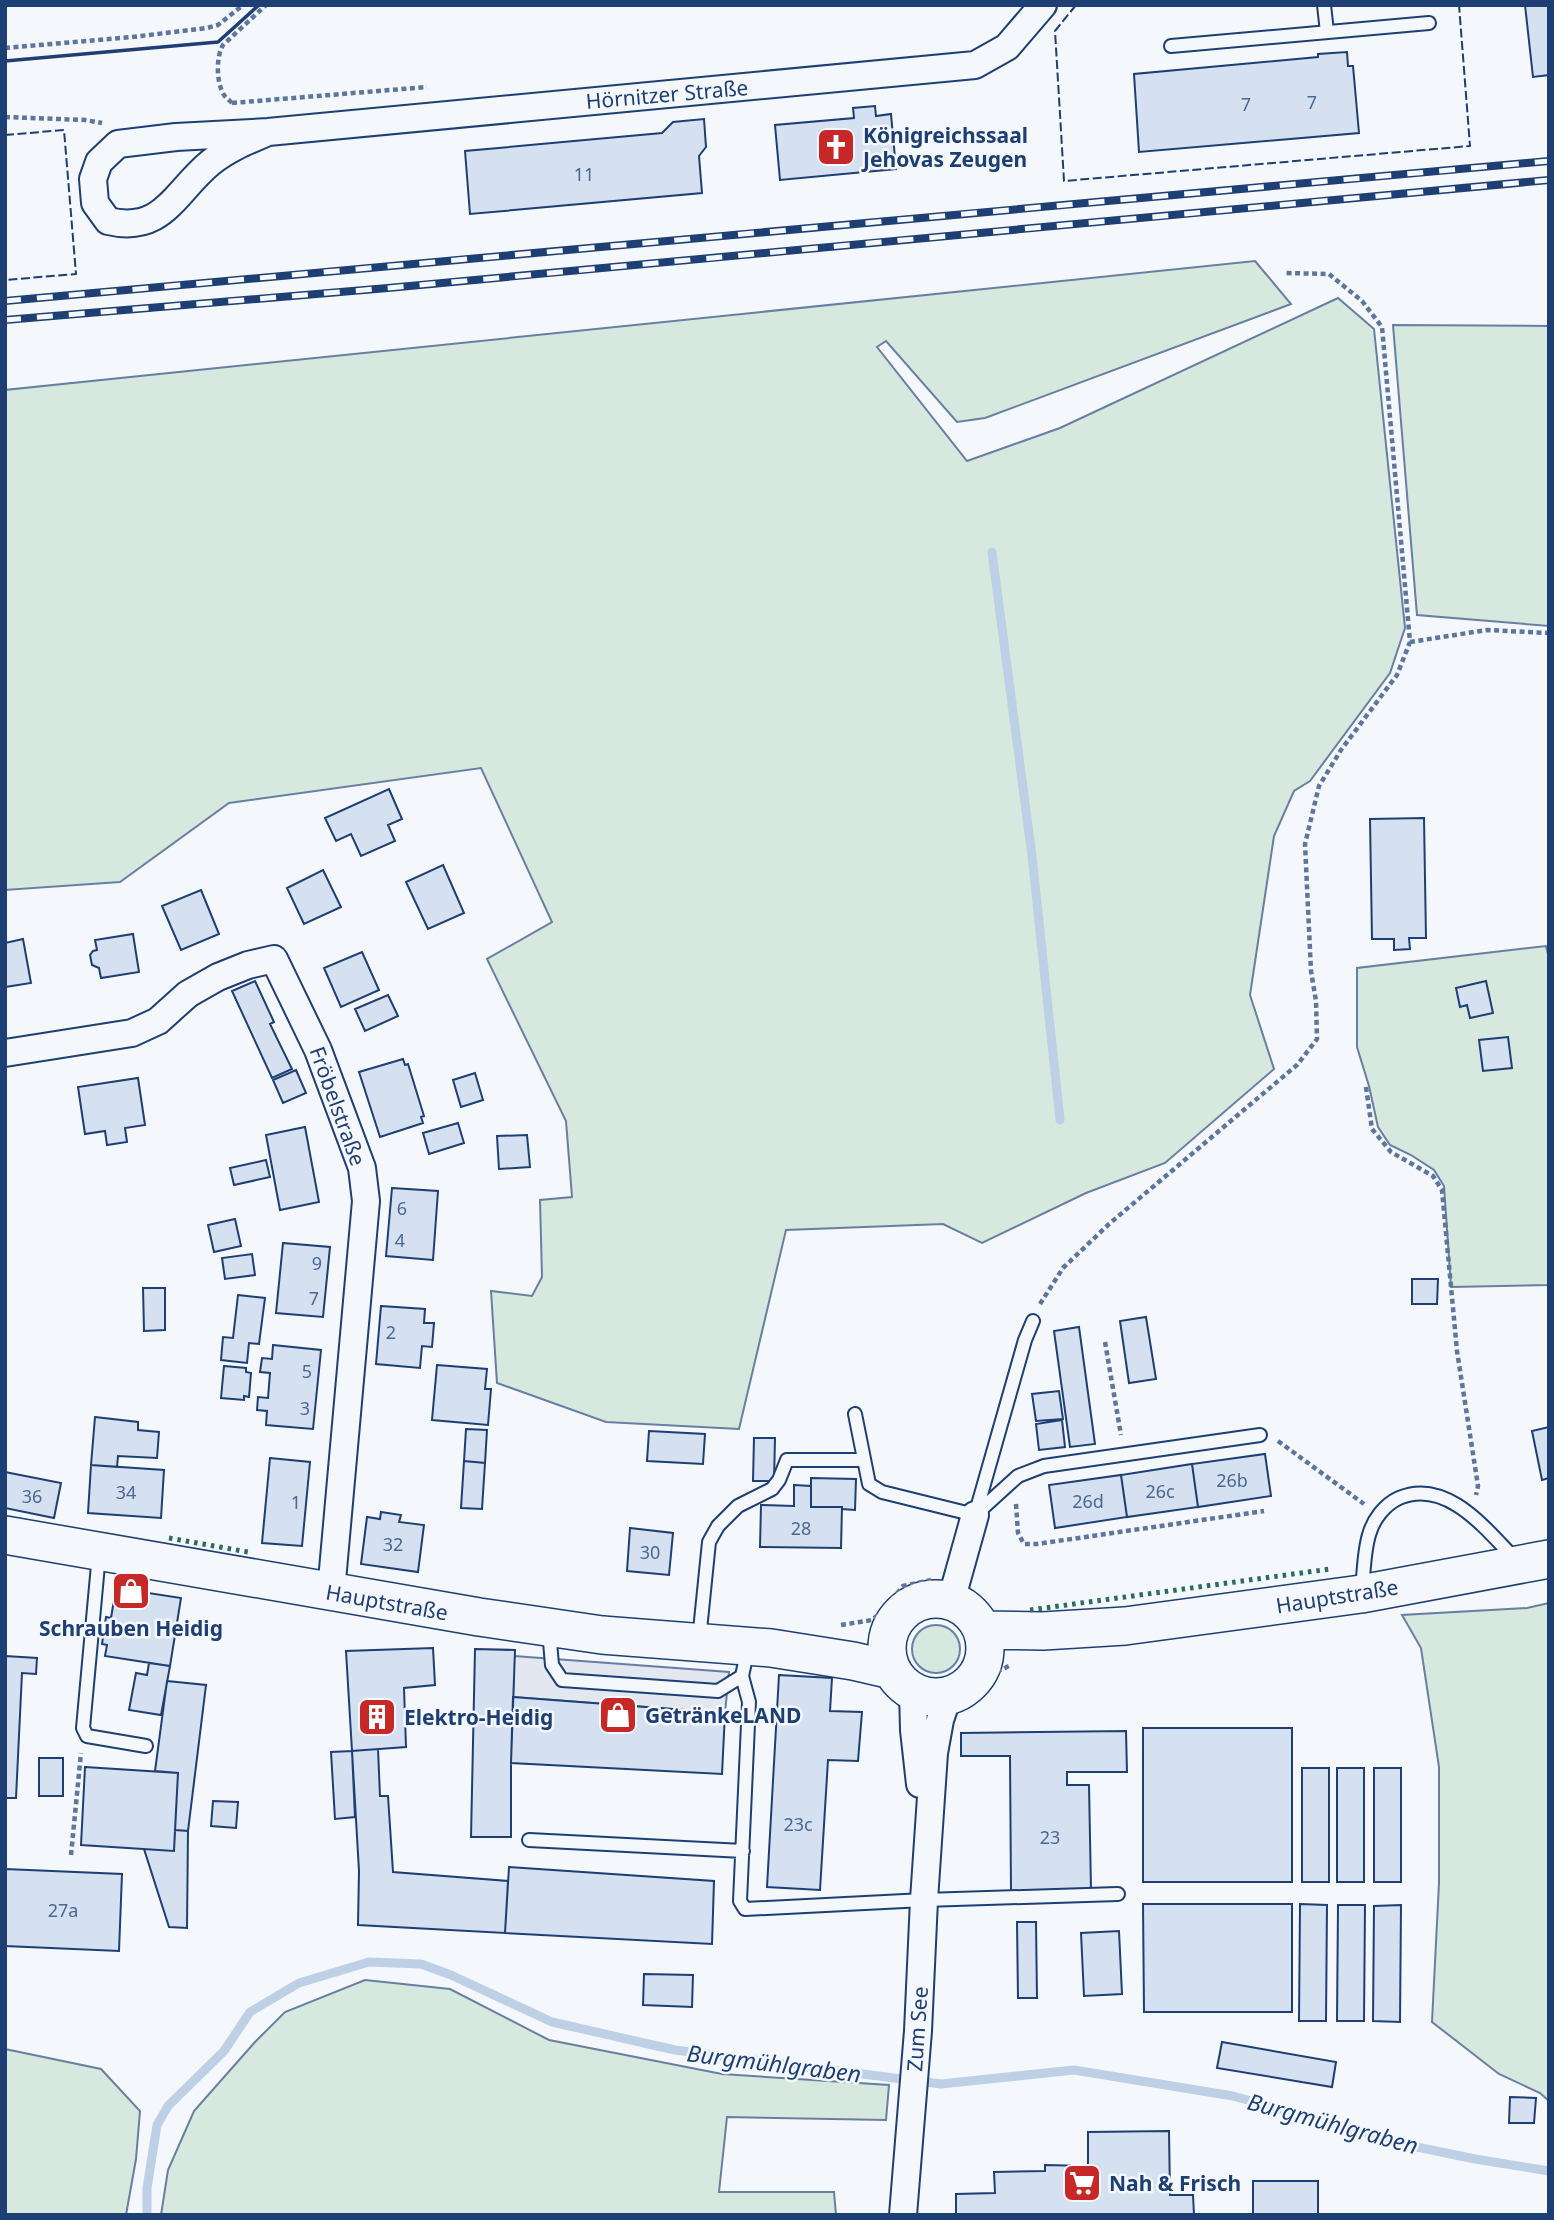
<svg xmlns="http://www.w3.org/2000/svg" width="1554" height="2220" font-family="'Noto Sans',sans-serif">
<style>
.green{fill:#d7e8df;stroke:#687fa3;stroke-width:2}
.parking{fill:#e3e8f0;stroke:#687fa3;stroke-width:2}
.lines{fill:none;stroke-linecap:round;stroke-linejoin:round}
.stream{stroke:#bed0e5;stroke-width:9}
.building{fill:#d5e0f0;stroke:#1d3f73;stroke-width:2}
.service-casing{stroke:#1d3f73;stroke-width:16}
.minor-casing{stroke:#1d3f73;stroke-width:30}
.secondary-casing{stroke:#1d3f73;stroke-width:40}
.path{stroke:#5e769c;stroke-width:4.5;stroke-dasharray:5 3.5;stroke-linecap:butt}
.service{stroke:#f4f7fb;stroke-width:12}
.minor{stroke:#f4f7fb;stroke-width:26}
.secondary{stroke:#f4f7fb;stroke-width:37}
.rail-casing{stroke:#1d3f73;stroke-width:8}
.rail{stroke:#f4f7fb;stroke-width:5;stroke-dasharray:16;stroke-linecap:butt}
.hedge{stroke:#2c6c60;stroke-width:5;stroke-dasharray:3.5 5;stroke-linecap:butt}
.fence{stroke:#1d3f73;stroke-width:2;stroke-dasharray:9 3.5;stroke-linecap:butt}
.wall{stroke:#1d3f73;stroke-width:3.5}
.labels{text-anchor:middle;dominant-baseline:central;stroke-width:5;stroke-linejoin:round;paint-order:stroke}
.number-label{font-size:18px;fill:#4b6792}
.street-label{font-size:21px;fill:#1d3f73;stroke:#f4f7fb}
.poi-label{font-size:21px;font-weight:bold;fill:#1d3f73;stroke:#f4f7fb;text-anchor:start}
.water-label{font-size:23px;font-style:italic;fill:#1d3f73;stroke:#f4f7fb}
</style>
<rect width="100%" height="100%" fill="#f4f7fb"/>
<path class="green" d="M 1255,261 L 1291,304 L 985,418 L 957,422 L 886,341 L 877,347 L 967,461 L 1060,428 L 1338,298 L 1374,329 L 1405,628 L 1390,673 L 1310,781 L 1294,791 L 1274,836 L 1250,995 L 1274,1069 L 1165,1163 L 1086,1193 L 982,1243 L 943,1224 L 786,1230 L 739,1429 L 606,1422 L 497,1383 L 491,1291 L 532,1296 L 542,1277 L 540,1200 L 572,1197 L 566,1121 L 487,959 L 552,922 L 481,768 L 229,803 L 120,882 L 5,890 L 5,390 Z
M 1393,325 L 1549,326 L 1549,626 L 1417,615 Z
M 1546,946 L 1549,958 L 1549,1285 L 1451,1287 L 1444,1186 L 1434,1170 L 1411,1155 L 1390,1145 L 1378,1127 L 1369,1086 L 1357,1047 L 1357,968 Z
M 1549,1603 L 1549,2101 L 1540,2093 L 1499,2074 L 1432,2022 L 1439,1883 L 1439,1767 L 1421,1648 L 1402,1615 L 1527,1608 Z
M912 1649a24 24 0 1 1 48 0a24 24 0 1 1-48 0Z
M 365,1980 L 450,1989 L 549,2040 L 722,2074 L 889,2085 L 886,2120 L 727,2117 L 719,2192 L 834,2192 L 836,2215 L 161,2215 L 168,2170 L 194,2111 L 255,2042 L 285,2012 Z
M 5,2049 L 101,2069 L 140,2111 L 136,2159 L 126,2215 L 5,2215 Z"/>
<path class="parking" d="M 514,1656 L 729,1672 L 725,1713 L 513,1697 Z"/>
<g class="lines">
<path class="stream" d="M 992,552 L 1032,856 L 1060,1120
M 147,2215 L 147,2188 L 157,2125 L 168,2106 L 224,2051 L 250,2012 L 299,1983 L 369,1962 L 421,1964 L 451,1975 L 552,2022 L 675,2050 L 941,2084 L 1074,2070 L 1233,2096 L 1412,2146 L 1475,2159 L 1549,2171"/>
</g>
<path class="building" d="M 1525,5 L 1549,5 L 1549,75 L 1533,77 Z
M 1347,52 L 1348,66 L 1353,66 L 1359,133 L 1139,152 L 1134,74 L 1318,57 L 1318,54 Z
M 875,106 L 876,116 L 891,114 L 896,169 L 780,180 L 775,125 L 854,118 L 853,108 Z
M 704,119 L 706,147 L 699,156 L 702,193 L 470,214 L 465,151 L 662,133 L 673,122 Z
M 389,789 L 402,819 L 388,825 L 395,841 L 361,856 L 351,834 L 336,841 L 325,818 Z
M 1424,818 L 1426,938 L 1409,938 L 1410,949 L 1394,950 L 1394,939 L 1372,939 L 1370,819 Z
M 443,865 L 464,913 L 428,929 L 406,882 Z
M 323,870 L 341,907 L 304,924 L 287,888 Z
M 201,890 L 219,934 L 181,950 L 162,906 Z
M 133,934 L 139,972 L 101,978 L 99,968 L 92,965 L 90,955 L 93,951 L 97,950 L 95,940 Z
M 23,939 L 31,983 L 5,987 L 5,943 Z
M 362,952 L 379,990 L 341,1007 L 324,968 Z
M 255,981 L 274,1022 L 270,1024 L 292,1069 L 272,1078 L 232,991 Z
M 1486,981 L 1493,1013 L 1470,1018 L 1467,1005 L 1460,1007 L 1456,988 Z
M 388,995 L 398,1016 L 365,1031 L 355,1009 Z
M 1508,1037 L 1512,1068 L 1483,1071 L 1479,1040 Z
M 403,1059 L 405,1065 L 408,1064 L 424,1116 L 421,1117 L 423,1123 L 380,1137 L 359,1072 Z
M 296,1070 L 306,1093 L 283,1103 L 273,1080 Z
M 475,1073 L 483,1100 L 461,1107 L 453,1080 Z
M 138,1078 L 145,1125 L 125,1128 L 127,1142 L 107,1145 L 105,1131 L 85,1134 L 78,1087 Z
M 458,1123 L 464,1143 L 429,1154 L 423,1133 Z
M 305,1127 L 319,1202 L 280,1210 L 266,1135 Z
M 527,1135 L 530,1167 L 499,1169 L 497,1136 Z
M 266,1160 L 270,1177 L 234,1185 L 230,1168 Z
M 392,1188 L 438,1191 L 433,1260 L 386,1256 Z
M 235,1219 L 241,1246 L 214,1252 L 208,1225 Z
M 283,1243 L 330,1247 L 323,1317 L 276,1313 Z
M 252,1254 L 255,1275 L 225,1279 L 222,1258 Z
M 1412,1279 L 1438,1279 L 1437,1304 L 1412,1304 Z
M 143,1288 L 165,1288 L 165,1330 L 144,1331 Z
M 238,1295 L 265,1298 L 259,1344 L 249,1343 L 247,1363 L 221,1360 L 223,1337 L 233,1338 Z
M 381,1306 L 425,1309 L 424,1323 L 434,1323 L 432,1347 L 422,1346 L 420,1368 L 376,1364 Z
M 1146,1317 L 1156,1379 L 1129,1383 L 1120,1321 Z
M 1079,1327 L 1095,1444 L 1070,1447 L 1054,1331 Z
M 273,1345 L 321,1350 L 313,1429 L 266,1425 L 267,1411 L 257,1410 L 258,1397 L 268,1398 L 270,1373 L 260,1372 L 262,1358 L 272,1359 Z
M 437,1365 L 487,1369 L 485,1389 L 491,1389 L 488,1425 L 432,1420 Z
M 224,1366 L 246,1368 L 246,1372 L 251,1373 L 249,1397 L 244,1396 L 244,1400 L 221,1398 Z
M 1059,1391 L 1063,1419 L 1036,1421 L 1032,1394 Z
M 95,1417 L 138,1422 L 138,1430 L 159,1432 L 157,1458 L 118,1456 L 117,1467 L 91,1465 Z
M 1062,1420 L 1065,1447 L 1039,1450 L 1036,1424 Z
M 1549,1427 L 1549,1478 L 1542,1480 L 1532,1431 Z
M 466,1429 L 487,1430 L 485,1463 L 464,1461 Z
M 649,1431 L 705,1434 L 703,1464 L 647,1461 Z
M 754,1438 L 775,1438 L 774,1481 L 753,1481 Z
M 1265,1454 L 1271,1496 L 1198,1507 L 1192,1464 Z
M 270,1458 L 310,1462 L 302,1546 L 262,1543 Z
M 464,1461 L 485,1463 L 482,1509 L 461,1508 Z
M 1192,1464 L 1198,1507 L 1127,1517 L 1121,1475 Z
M 91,1465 L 164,1470 L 161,1518 L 88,1513 Z
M 5,1472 L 61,1483 L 54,1518 L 5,1508 Z
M 1121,1475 L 1127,1517 L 1055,1528 L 1049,1485 Z
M 811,1478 L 856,1479 L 855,1510 L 842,1509 L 842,1507 L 811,1507 Z
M 794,1485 L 811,1486 L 811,1507 L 842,1507 L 841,1548 L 760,1547 L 761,1505 L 794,1506 Z
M 381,1512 L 401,1515 L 399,1522 L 424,1525 L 418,1572 L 361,1564 L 367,1517 L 380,1519 Z
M 630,1528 L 673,1533 L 669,1575 L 627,1571 Z
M 116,1588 L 181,1598 L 170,1666 L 105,1656 L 107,1645 L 102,1644 L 106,1617 L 111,1618 Z
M 433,1648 L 435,1685 L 404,1688 L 406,1747 L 352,1751 L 346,1651 Z
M 475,1649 L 515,1650 L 511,1763 L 511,1837 L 471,1837 Z
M 5,1656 L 37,1658 L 36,1674 L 22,1673 L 16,1798 L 5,1798 Z
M 149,1663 L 170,1666 L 161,1715 L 129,1710 L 136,1673 L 147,1675 Z
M 779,1675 L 832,1678 L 830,1711 L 862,1712 L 858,1761 L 828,1760 L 820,1890 L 767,1887 Z
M 167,1681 L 206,1685 L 188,1831 L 175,1830 L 178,1773 L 155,1771 Z
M 513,1697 L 725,1713 L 722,1774 L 511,1763 Z
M 1143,1728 L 1292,1728 L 1292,1882 L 1143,1882 Z
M 1126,1731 L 1127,1772 L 1067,1772 L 1067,1785 L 1089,1785 L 1091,1890 L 1011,1891 L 1010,1756 L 961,1756 L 961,1733 Z
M 378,1749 L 380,1796 L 388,1796 L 393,1872 L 508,1881 L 505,1933 L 358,1925 L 359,1871 L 352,1751 Z
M 352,1751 L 355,1817 L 335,1819 L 331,1752 Z
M 39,1758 L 63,1758 L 63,1796 L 39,1796 Z
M 85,1767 L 178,1773 L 174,1851 L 81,1845 Z
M 1302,1768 L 1329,1768 L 1329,1882 L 1302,1882 Z
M 1337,1768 L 1364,1768 L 1364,1882 L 1337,1882 Z
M 1374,1768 L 1401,1768 L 1401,1882 L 1374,1882 Z
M 213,1801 L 238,1802 L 236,1828 L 211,1826 Z
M 175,1830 L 188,1831 L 187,1928 L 169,1927 L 144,1849 L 174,1851 Z
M 509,1867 L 714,1881 L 712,1944 L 505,1933 Z
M 5,1869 L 122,1874 L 119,1951 L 5,1946 Z
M 1143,1904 L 1292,1904 L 1292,2012 L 1144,2012 Z
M 1300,1904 L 1327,1905 L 1326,2021 L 1299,2021 Z
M 1338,1905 L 1365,1905 L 1364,2021 L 1337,2021 Z
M 1401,1905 L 1400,2022 L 1373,2021 L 1374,1906 Z
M 1017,1922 L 1036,1922 L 1037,1998 L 1018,1998 Z
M 1119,1931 L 1122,1994 L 1084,1996 L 1081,1933 Z
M 644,1974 L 693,1975 L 692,2007 L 643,2005 Z
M 1222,2042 L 1336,2062 L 1332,2087 L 1217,2068 Z
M 1510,2097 L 1536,2098 L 1534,2123 L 1509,2123 Z
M 1169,2131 L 1170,2195 L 1193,2195 L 1194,2215 L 956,2215 L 956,2194 L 995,2193 L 994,2172 L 1045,2171 L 1045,2165 L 1088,2166 L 1088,2132 Z
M 1253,2181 L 1318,2181 L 1318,2215 L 1253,2215 Z"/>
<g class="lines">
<defs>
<path id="service" d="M 1324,5 L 1327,32
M 1171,46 L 1429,23
M 855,1414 L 869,1484 L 882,1492 L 975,1515
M 976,1512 L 1025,1340 L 1033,1321
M 975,1515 L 1018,1476 L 1044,1466 L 1260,1435
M 99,1554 L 83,1728 L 87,1736 L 146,1746
M 1362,1589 C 1364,1571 1364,1551 1369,1535 C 1373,1520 1384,1505 1399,1498 C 1446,1478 1485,1528 1515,1559
M 549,1630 L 552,1665 L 562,1680 L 718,1691 L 742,1676
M 699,1640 L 709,1542 L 718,1526 L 738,1506 L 772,1489 L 779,1480 L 787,1460 L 864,1460
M 748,1648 L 742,1676 L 749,1702 L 740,1901 L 745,1909 L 924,1900 L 1118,1894
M 529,1840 L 743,1851"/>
<path id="minor" d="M 268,132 C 247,141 227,149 210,163 C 174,193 163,234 108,221 L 95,203 L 93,179 L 99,162 L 118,144 L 176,137 L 268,132 L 975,65 L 1007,47 L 1043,5
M 5,1053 L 132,1033 L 158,1021 L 188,994 L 218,977 L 248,965 L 274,959 L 318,1050 L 362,1168 L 366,1201 L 331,1592
M 951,1601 L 975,1515
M 913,1691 L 914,1730 L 920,1784
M 903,2215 L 918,2031 L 924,1900 L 934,1753 L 940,1720 L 948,1696"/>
<path id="secondary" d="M 5,1535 L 479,1617 L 602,1635 L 771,1648 L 853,1661 L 892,1670
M887 1648a49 49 0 1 1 98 0a49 49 0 1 1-98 0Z
M 982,1630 L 1043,1631 L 1125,1626 L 1361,1594 L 1549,1559"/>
</defs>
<use href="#service" class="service-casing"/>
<use href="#minor" class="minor-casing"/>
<use href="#secondary" class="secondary-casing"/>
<path class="path" d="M 5,48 L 132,37 L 207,28 L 218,25 L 243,5
M 232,103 L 427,87
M 232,103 C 229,100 226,98 224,95 C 216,82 216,57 223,45 L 266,5
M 5,117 L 85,120 L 102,123
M 1410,642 L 1487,630 L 1549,633
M 1366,1087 L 1372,1129 L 1391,1152 L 1433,1176 L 1442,1190 L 1457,1351 L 1478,1486 L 1476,1495
M 1040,1304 L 1063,1268 L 1109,1224 L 1297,1065 L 1317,1039 L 1316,1001 L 1311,971 L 1305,844 L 1319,786 L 1341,750 L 1397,675 L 1410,642 L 1382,327 L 1362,301 L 1329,274 L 1286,273
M 1105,1342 L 1121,1435
M 1278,1441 L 1364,1504
M 1016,1504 L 1018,1533 L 1024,1544 L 1037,1544 L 1264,1511
M 841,1625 L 872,1620 L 884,1610 L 903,1586 L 931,1580
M 973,1696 L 994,1673 L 1011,1665
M 71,1855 L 81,1753"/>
<use href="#service" class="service"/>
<use href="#minor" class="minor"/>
<use href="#secondary" class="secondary"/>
<defs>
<path id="rail" d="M 5,301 L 1549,161
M 5,320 L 388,288 L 1549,180"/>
</defs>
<use href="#rail" class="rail-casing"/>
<use href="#rail" class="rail"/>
<path class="hedge" d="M 169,1538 L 248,1552
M 1030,1610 L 1330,1569"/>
<path class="fence" d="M 1076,5 L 1055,31 L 1064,181 L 1470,146 L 1459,5
M 5,135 L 64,130 L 76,274 L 5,280"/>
<path class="wall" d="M 5,61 L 218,42 L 259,5"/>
</g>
<defs>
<symbol id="church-square" viewBox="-11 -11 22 22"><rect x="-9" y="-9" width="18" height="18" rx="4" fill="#c62828" stroke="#f4f7fb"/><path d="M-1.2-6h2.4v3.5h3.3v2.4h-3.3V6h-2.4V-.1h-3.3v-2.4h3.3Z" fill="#fff"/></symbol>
<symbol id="shop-square" viewBox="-11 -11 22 22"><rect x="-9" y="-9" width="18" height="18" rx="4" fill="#c62828" stroke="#f4f7fb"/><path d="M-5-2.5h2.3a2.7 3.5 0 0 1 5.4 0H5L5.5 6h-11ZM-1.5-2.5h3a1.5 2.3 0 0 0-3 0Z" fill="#fff"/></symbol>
<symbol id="building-square" viewBox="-11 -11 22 22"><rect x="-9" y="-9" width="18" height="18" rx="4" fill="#c62828" stroke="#f4f7fb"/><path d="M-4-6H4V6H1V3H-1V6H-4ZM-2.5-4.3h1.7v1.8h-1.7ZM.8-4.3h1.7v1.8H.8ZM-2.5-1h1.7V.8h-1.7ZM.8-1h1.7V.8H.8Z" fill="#fff"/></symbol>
<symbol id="supermarket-square" viewBox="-11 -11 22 22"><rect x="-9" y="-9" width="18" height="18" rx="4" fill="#c62828" stroke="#f4f7fb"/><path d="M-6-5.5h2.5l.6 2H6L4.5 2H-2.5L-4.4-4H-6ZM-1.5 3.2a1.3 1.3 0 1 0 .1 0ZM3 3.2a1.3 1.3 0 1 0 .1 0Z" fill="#fff"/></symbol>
</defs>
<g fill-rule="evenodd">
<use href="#church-square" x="814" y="125" width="44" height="44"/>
<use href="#shop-square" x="109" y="1569" width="44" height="44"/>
<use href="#shop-square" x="596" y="1693" width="44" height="44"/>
<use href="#building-square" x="355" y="1695" width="44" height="44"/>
<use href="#supermarket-square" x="1060" y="2161" width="44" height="44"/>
</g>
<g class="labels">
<g class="number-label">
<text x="1312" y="102">7</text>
<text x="1246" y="104">7</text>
<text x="584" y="174">11</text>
<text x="402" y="1208">6</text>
<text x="400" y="1240">4</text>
<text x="317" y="1263">9</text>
<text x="314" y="1298">7</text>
<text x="391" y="1332">2</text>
<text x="307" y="1371">5</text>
<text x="305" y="1408">3</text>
<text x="1232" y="1480">26b</text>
<text x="1160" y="1491">26c</text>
<text x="126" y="1492">34</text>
<text x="32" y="1496">36</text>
<text x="1088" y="1501">26d</text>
<text x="296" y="1502">1</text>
<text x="801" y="1528">28</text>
<text x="393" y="1544">32</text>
<text x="650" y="1552">30</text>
<text x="798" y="1824">23c</text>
<text x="1050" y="1837">23</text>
<text x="63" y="1910">27a</text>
</g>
<g class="street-label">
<text transform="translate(667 94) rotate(-5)">Hörnitzer Straße</text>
<text transform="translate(338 1106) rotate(70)">Fröbelstraße</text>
<text transform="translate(1337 1596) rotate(-9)">Hauptstraße</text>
<text transform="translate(387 1602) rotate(10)">Hauptstraße</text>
<text transform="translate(917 2029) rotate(-86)">Zum See</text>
</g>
<g class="poi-label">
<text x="863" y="135">Königreichssaal<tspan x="863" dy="24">Jehovas Zeugen</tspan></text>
<text x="131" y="1628" text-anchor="middle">Schrauben Heidig</text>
<text x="645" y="1715">GetränkeLAND</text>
<text x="404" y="1717">Elektro-Heidig</text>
<text x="1109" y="2183">Nah &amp; Frisch</text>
</g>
<g class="water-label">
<text transform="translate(774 2063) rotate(7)">Burgmühlgraben</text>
<text transform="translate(1333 2123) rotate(15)">Burgmühlgraben</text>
</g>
</g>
<rect width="1554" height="2220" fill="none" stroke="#1d3f73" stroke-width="14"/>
</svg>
